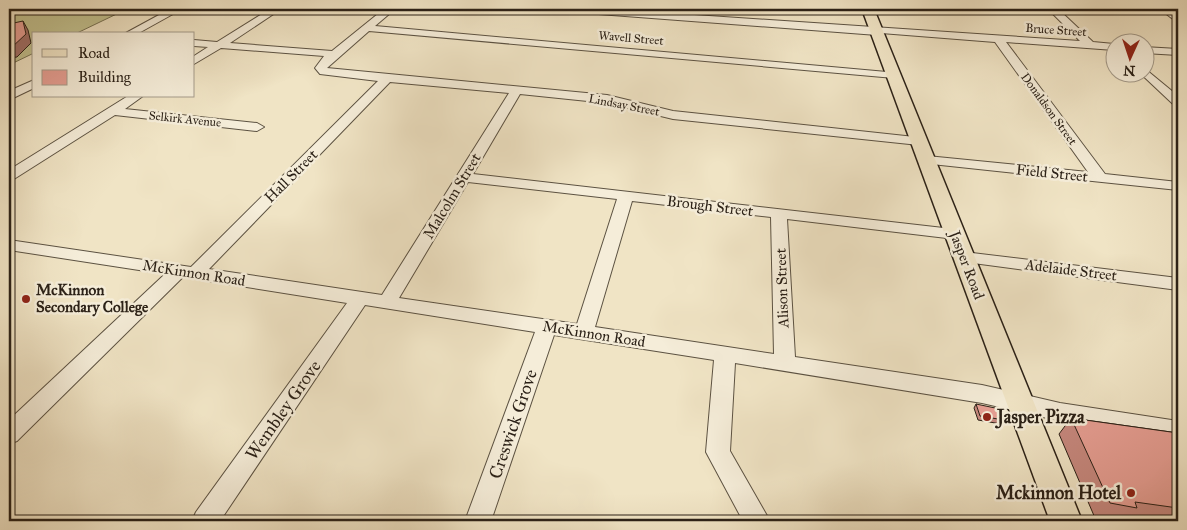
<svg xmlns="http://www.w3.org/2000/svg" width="1187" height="530" font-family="'IM FELL Great Primer',serif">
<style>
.green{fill:#c2c18f;stroke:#767153}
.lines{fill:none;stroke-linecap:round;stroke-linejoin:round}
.minor-casing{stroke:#5c5242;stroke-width:2}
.major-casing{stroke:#2b2117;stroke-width:3}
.minor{fill:#f5edd9;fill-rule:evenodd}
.major{fill:#f0e4c5;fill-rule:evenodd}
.wall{fill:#c6887e;stroke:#2b2117}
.shaded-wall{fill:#a16f67;stroke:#2b2117}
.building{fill:#e69e93;stroke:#2b2117}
.poi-dot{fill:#8f2418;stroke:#f5edd9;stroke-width:2}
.labels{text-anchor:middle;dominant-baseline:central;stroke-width:5;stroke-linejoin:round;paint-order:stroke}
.far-street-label{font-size:12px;fill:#2b2117;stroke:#f5edd9}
.street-label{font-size:15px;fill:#2b2117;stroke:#f5edd9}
.poi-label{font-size:15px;font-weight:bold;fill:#2b2117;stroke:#f5edd9;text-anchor:start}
.near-street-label{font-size:18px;fill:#2b2117;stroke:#f5edd9}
.near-poi-label{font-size:18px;font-weight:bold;fill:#2b2117;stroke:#f5edd9;text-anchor:start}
</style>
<rect width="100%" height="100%" fill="#f0e4c5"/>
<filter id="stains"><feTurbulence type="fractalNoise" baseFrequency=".004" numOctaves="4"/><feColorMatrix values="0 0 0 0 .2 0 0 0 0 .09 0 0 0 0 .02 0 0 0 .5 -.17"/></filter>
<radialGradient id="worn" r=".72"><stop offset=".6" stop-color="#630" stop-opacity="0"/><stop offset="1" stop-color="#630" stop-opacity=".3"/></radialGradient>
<path class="green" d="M 9,9 L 127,9 L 75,34 L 34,34 L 34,53 L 9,65 Z"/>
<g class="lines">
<defs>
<path id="minor" d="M 170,9 L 182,9 L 137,34 L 124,34 Z
M 270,9 L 281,9 L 230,43 L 332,51 L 384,9 L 395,9 L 375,26 L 898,73 L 900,75 L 894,78 L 369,31 L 327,68 L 607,95 L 673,111 L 924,138 L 926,141 L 924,144 L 919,145 L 673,119 L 607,103 L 520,94 L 473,174 L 961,230 L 963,234 L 961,238 L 955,239 L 787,219 L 795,357 L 982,385 L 1060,403 L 1178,421 L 1178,440 L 1060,421 L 982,403 L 735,363 L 730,451 L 770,521 L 743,521 L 706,452 L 714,360 L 554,335 L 491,521 L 465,521 L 535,332 L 365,305 L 220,521 L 192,521 L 196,512 L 347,303 L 183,277 L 17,441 L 9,444 L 9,420 L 165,274 L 9,250 L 9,240 L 191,267 L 378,81 L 320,74 L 315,68 L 324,56 L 221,48 L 194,64 L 194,56 L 208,47 L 194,46 L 194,40 L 217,42 ZM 390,82 L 509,93 L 382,295 L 209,269 ZM 468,182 L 617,199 L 577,324 L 399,298 ZM 632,201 L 771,217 L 774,354 L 595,327 Z
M 567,9 L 606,9 L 1080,41 L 1048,9 L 1058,9 L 1093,42 L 1114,44 L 1114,50 L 1006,42 L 1105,174 L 1178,182 L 1178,190 L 922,163 L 920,160 L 922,157 L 927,156 L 1088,172 L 995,42 L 881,33 L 877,35 L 572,12 Z
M 1160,9 L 1170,9 L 1178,15 L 1178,23 Z
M 1144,47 L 1178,49 L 1178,55 L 1144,53 Z
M 1144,68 L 1178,96 L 1178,106 L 1174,105 L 1140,73 L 1144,72 Z
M 34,80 L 34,88 L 9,100 L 9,91 Z
M 128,96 L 143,96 L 125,109 L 257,123 L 264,127 L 257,131 L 115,115 L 14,179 L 9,180 L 9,170 Z
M 964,252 L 1178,278 L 1178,290 L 958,261 L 955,257 L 958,253 Z"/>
<path id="major" d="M 862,9 L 874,9 L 1082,521 L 1050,521 Z"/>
</defs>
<use href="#minor" class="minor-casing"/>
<use href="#major" class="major-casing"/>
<use href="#minor" class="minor"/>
<use href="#major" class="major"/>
</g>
<path class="wall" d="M 976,404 L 1004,420 L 1001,424 L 978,420 L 974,408 Z
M 1071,418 L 1178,433 L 1178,521 L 1147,521 L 1127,518 L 1124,521 L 1114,521 L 1095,518 L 1059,434 Z"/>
<path class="shaded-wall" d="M 23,21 L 28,30 L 31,43 L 17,57 L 9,58 L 9,48 Z"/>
<path class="building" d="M 23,21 L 26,34 L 11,48 L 9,48 L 9,24 Z
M 976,404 L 1000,409 L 1004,420 L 980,416 Z
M 1071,418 L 1178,433 L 1178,508 L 1135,502 L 1137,508 L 1110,503 Z"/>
<g class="poi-dot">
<circle cx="26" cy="299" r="5"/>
<circle cx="987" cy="417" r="5"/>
<circle cx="1131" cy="493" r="5"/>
</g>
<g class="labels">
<g class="far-street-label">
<text transform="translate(1056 30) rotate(4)">Bruce Street</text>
<text transform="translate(631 38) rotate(5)">Wavell Street</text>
<text transform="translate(624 105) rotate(11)">Lindsay Street</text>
<text transform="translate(1049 109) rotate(54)">Donaldson Street</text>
<text transform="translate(185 119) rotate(6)">Selkirk Avenue</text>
</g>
<g class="street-label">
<text transform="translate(1052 173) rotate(6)">Field Street</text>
<text transform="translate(291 176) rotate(-45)">Hall Street</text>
<text transform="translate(452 196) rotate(-59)">Malcolm Street</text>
<text transform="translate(710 206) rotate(7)">Brough Street</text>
<text transform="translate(967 265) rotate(69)">Jasper Road</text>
<text transform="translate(1071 270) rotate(7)">Adelaide Street</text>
<text transform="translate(194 273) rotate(9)">McKinnon Road</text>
<text transform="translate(782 288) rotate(-92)">Alison Street</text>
<text transform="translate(594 334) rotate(9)">McKinnon Road</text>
</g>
<g class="poi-label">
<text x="36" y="290">McKinnon<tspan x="36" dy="17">Secondary College</tspan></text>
</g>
<g class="near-street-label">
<text transform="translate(283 410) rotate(-55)">Wembley Grove</text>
<text transform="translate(513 424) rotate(-71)">Creswick Grove</text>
</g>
<g class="near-poi-label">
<text x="997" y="417">Jasper Pizza</text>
<text x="1121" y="493" text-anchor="end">Mckinnon Hotel</text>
</g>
</g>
<rect width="1187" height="530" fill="none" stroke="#f0e4c5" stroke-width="30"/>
<rect x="10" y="10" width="1167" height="510" fill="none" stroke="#2b2117" stroke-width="2.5"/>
<rect x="15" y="15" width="1157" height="500" fill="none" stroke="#2b2117"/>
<rect x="32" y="32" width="162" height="65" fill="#f5edd9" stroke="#a49b8b"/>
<rect x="42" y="49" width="25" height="8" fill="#f0e4c5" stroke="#a49b8b"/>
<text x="78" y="58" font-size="15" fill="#2b2117">Road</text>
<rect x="42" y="70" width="25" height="15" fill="#e69e93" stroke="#a49b8b"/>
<text x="78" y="82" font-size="15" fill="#2b2117">Building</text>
<g transform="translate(1130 58) rotate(183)"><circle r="24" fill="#f5edd9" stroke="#a49b8b"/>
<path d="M0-4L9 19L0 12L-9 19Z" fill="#8f2418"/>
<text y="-8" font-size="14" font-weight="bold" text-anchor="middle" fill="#2b2117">N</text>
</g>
<rect width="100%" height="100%" filter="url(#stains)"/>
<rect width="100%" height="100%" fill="url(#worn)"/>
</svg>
